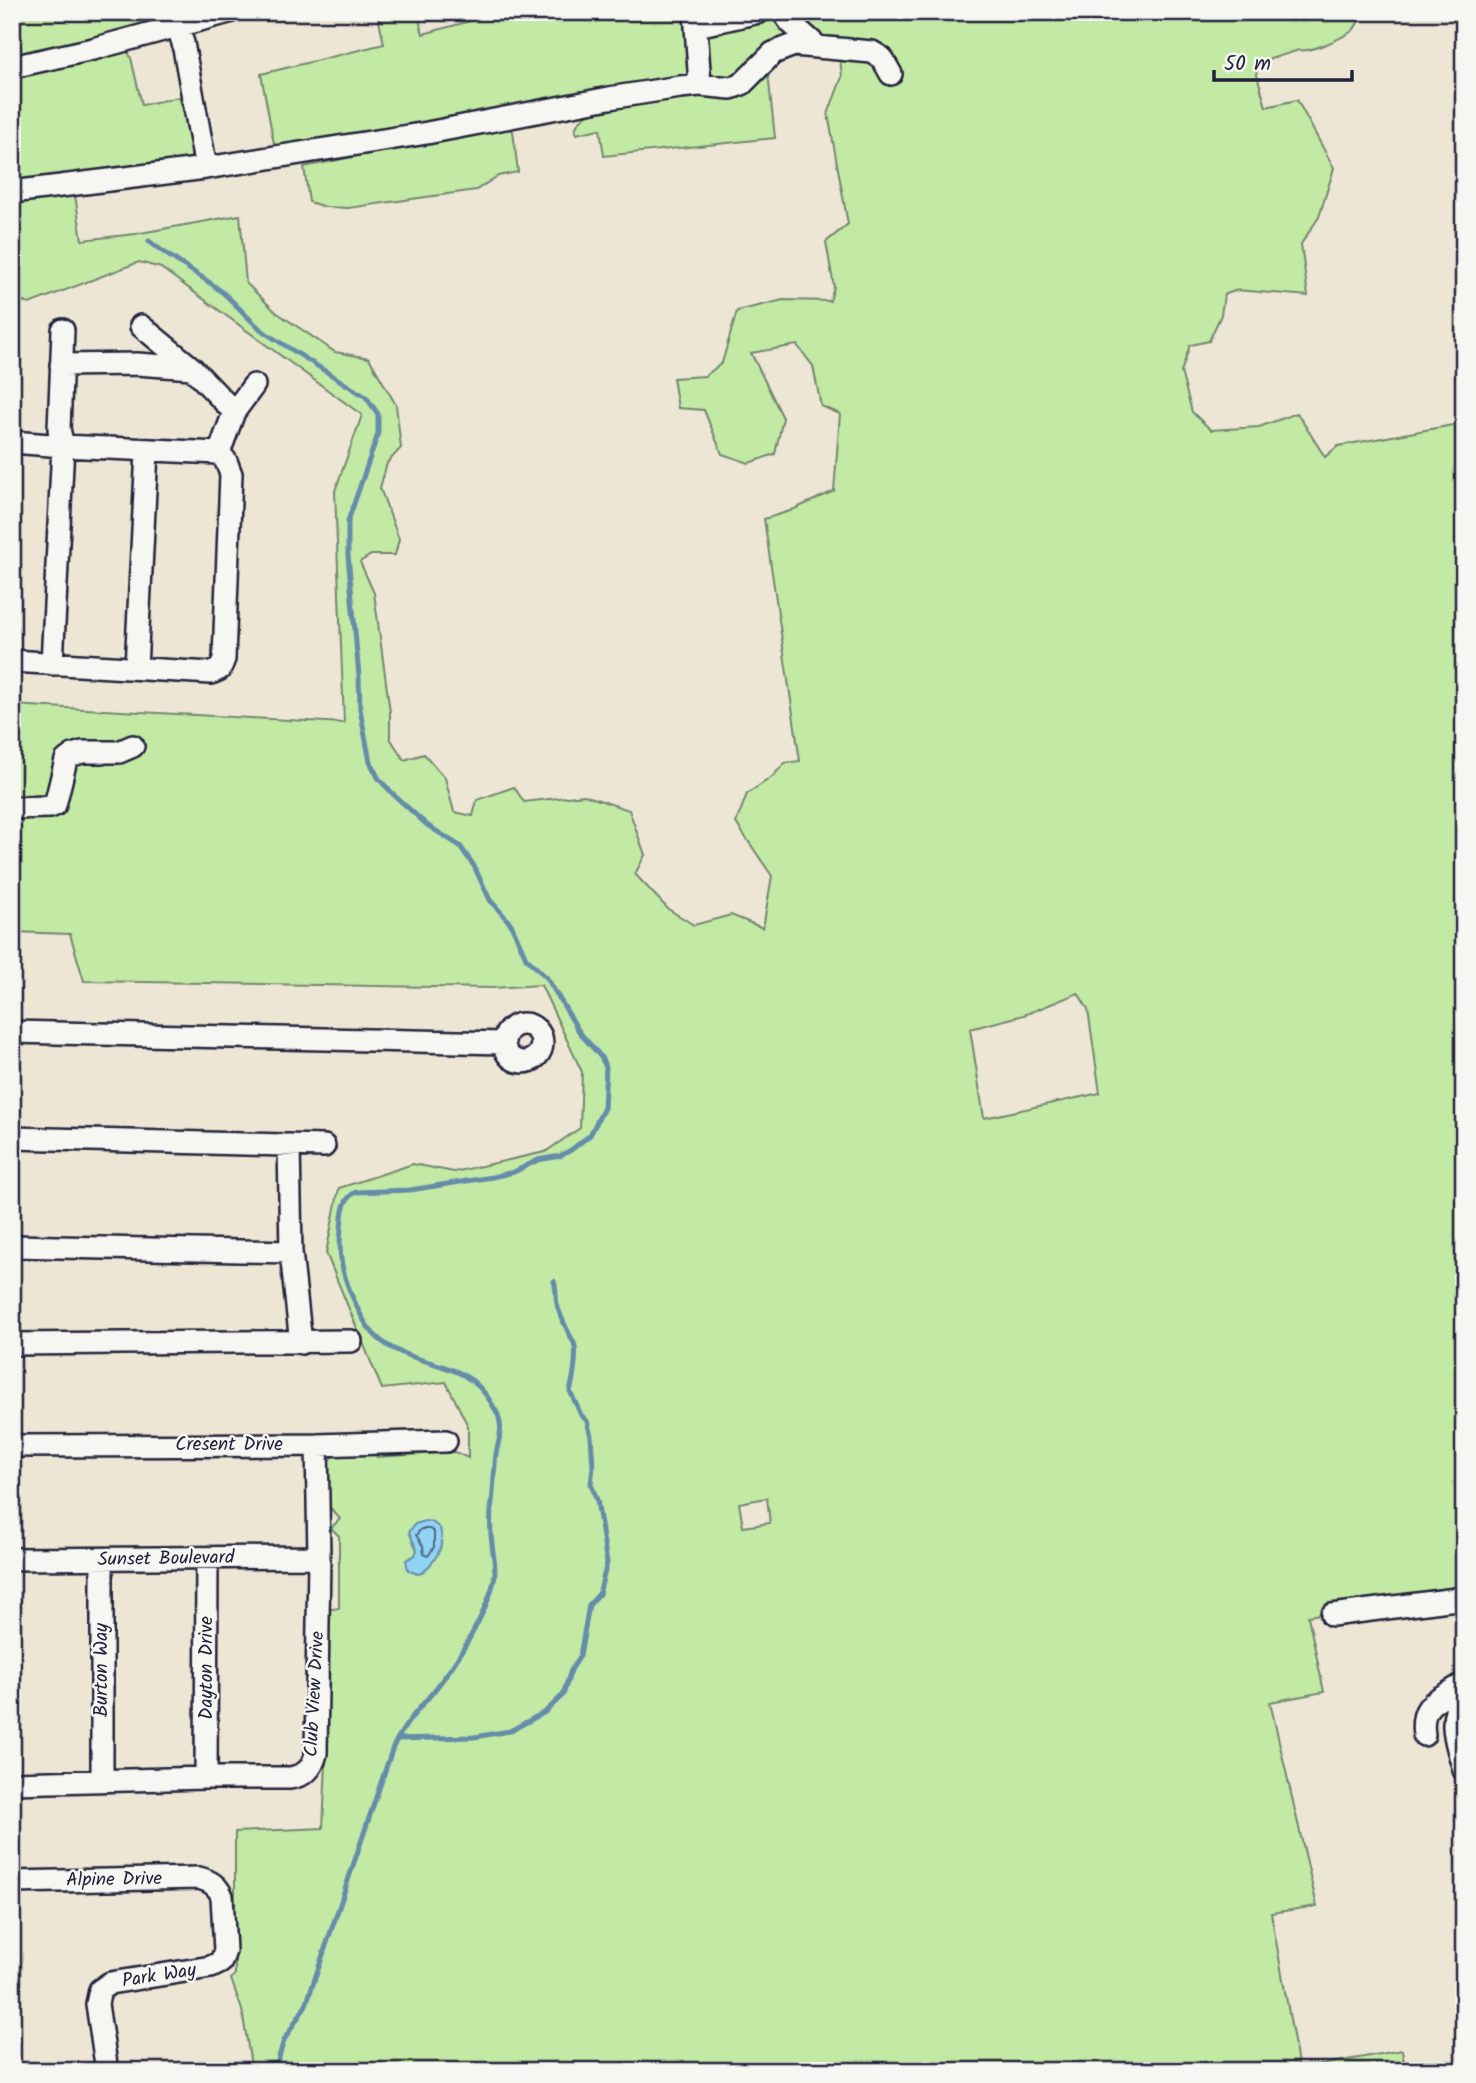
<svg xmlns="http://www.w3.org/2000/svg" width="1476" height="2083" font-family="Kalam,sans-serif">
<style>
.green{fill:#c3eaa4;stroke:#728670;stroke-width:2;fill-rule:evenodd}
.water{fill:#91d3f3;stroke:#658ca9;stroke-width:2}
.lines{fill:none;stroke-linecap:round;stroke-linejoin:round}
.shore{stroke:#4e6985;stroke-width:2}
.stream{stroke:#658ca9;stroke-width:5}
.street-casing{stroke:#22223b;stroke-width:26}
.street{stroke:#f6f6f2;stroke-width:21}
.labels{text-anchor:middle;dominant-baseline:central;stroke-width:5;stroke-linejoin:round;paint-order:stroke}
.street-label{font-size:19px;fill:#22223b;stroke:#f6f6f2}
</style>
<rect width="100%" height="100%" fill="#eee6d5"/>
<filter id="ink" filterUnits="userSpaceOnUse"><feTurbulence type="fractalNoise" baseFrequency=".0143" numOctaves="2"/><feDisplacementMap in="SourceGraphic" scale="14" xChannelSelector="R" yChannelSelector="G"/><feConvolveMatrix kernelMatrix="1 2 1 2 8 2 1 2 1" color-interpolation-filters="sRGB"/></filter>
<g filter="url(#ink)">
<path class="green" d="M 12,12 L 164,12 L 165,17 L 161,21 L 12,59 Z
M 377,12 L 417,12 L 423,34 L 503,12 L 682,12 L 690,56 L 689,76 L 281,147 L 274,144 L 261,74 L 384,44 Z
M 794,12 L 1363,12 C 1360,18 1357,27 1352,31 C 1342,38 1310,53 1299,50 L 1254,64 L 1266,107 L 1297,100 L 1334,168 L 1319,217 L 1301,244 L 1308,296 L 1237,290 L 1224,295 L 1221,315 L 1209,341 L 1190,345 L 1181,372 L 1192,412 L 1211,430 L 1259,427 L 1297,413 L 1325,457 L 1338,446 L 1464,423 L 1464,1593 L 1308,1616 L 1324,1692 L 1270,1702 L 1317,1906 L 1271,1913 L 1299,2069 L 1402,2050 L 1405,2071 L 252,2071 L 242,2010 L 231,1979 L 235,1974 L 235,1832 L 323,1828 L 327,1741 L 326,1610 L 339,1608 L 339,1536 L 331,1528 L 340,1519 L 325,1502 L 324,1466 L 337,1451 L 371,1452 L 377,1457 L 455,1452 L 468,1458 L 468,1426 L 446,1382 L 382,1389 L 326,1253 L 339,1188 L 413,1164 L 454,1172 L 545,1152 L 580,1128 L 582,1072 L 541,985 L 492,988 L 84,981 L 70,934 L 12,932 L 12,705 L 344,723 L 335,491 L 362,415 L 161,268 L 139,262 L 29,304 L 12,297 L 12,199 L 75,195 L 82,240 L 135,234 L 240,215 L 246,283 L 276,312 L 335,352 L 369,358 L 396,405 L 401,448 L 387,463 L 380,488 L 399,539 L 395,555 L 371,555 L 360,562 L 374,593 L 390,712 L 390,738 L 404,760 L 424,754 L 445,778 L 454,812 L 473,816 L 477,800 L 514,787 L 524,802 L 584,795 L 629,810 L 645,855 L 635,874 L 668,909 L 694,925 L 731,915 L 763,928 L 772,876 L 736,823 L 747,794 L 772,777 L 785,763 L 800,761 L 764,519 L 790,511 L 834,491 L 840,414 L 821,406 L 813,366 L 797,345 L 751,353 L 783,418 L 775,454 L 749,463 L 722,454 L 704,410 L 678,408 L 673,378 L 705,376 L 722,363 L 737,311 L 783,300 L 830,301 L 834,287 L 826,242 L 848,224 L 828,114 L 842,77 L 840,58 L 887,57 L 824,44 ZM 1078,993 L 1088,1009 L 1100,1093 L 984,1118 L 970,1029 L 1024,1015 ZM 767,1498 L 770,1523 L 743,1527 L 739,1503 Z
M 780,14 L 804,41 L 733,82 L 708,75 L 706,34 L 714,28 Z
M 122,51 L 128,52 L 131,58 L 142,105 L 179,97 C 184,114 200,150 187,163 L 12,185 L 12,75 Z
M 767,64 L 775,138 L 604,156 L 600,129 L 576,134 C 574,124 581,119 589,114 L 703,92 Z
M 503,126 L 513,131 L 518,172 L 498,176 L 476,190 L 348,208 L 326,207 L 309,202 L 304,167 Z"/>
<path class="water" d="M 425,1521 L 432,1522 L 440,1528 C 444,1544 440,1553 430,1565 C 425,1570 425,1573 417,1574 L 408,1570 L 406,1560 L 415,1555 L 417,1550 L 409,1532 L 415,1524 Z"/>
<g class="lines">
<path class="shore" d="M 421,1529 L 430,1529 L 434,1532 L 434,1547 L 428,1556 L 424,1554 L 423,1546 L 416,1535 Z"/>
<path class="stream" d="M 149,241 C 170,259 200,274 222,292 C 238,305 250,322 267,334 L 366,397 L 378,414 L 378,434 L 348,521 L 348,555 L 359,676 L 360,709 L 370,762 L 379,779 L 395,796 L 427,825 L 460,846 L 474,866 L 490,900 L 511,924 L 526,958 L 547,978 L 580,1033 L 601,1057 L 606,1067 L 604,1108 L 590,1135 L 571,1150 L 560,1156 L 538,1160 L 514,1172 L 492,1177 L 410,1190 L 356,1192 C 342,1198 342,1216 341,1229 C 338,1254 342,1273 352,1296 C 360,1314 367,1331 384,1343 C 421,1369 466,1358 492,1404 C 494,1408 498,1413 499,1418 C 503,1431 498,1442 496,1454 C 494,1470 494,1486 492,1502 C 490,1516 490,1530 492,1544 C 493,1556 497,1569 494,1581 C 487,1611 462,1654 443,1679 C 425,1704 407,1718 393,1747 L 306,2005 L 284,2040 L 275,2071
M 397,1739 L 474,1737 L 510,1731 L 545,1712 L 563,1695 L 571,1670 L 580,1656 L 589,1605 L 599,1594 L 607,1563 L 597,1500 L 591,1484 L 593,1467 L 591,1436 L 587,1421 L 581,1415 L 570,1391 C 573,1381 578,1352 574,1343 C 568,1332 562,1320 558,1308 C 555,1300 557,1290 554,1281"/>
<defs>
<path id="street" d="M 173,12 L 183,43 L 206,168
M 695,12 L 700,85
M 783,12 L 791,23 L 818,47
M 697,26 L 759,12
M 12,67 L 93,49 L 229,12
M 12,192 L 206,168 L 427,133 L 609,98 L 680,87 L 700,85 L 731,88 L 742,84 L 773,53 L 794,45 L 872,52 L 882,58 L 891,74
M 141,326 L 192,368 L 234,412
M 61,365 L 137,364 L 192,368
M 12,442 L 63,446 L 219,453 L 226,461 L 231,474 L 224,659 L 220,669 L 211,673 L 12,661
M 219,453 L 234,412 L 254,385
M 52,664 L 63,446 L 59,429 L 63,330
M 136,668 L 147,451
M 12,808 L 50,807 L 55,805 L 66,760 L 73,755 L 82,752 L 119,752 L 133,746
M504 1043a19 19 0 1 1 38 0a19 19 0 1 1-38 0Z
M 12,1032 L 504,1043
M 12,1138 L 324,1146
M 289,1145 L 291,1252 L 301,1343
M 12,1246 L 291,1252
M 12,1344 L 351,1341
M 12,1446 L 317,1445 L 446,1441
M 12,1559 L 319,1557
M 102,1560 L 102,1780
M 1332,1615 L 1464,1598
M 1464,1692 C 1446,1722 1456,1740 1464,1770
M 1424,1735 C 1419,1700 1441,1700 1464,1683
M 206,1778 L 207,1559
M 12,1783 L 206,1778 L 290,1778 C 306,1775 312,1769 316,1754 L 319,1557 L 317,1445
M 12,1882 L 199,1878 C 210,1881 217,1885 222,1896 L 225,1951 L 221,1962 L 211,1967 L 110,1983 L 100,1990 L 97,2004 L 107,2071"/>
</defs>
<use href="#street" class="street-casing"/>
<use href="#street" class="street"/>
</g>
</g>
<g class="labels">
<g class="street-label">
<text x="229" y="1445">Cresent Drive</text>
<text transform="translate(166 1559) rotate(-1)">Sunset Boulevard</text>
<text transform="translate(207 1668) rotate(-90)">Dayton Drive</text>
<text transform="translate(102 1670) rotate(-90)">Burton Way</text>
<text transform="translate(315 1694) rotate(-87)">Club View Drive</text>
<text transform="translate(114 1880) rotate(-1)">Alpine Drive</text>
<text transform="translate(159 1976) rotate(-9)">Park Way</text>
</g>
</g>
<rect width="1476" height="2083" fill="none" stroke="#f6f6f2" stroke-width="42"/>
<rect x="21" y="21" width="1434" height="2041" fill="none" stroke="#22223b" stroke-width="2.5" filter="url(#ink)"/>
<path d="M1214 70v10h138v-10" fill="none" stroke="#22223b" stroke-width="3.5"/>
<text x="1224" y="70" font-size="21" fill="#22223b" stroke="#f6f6f2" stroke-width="5" paint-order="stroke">50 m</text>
</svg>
